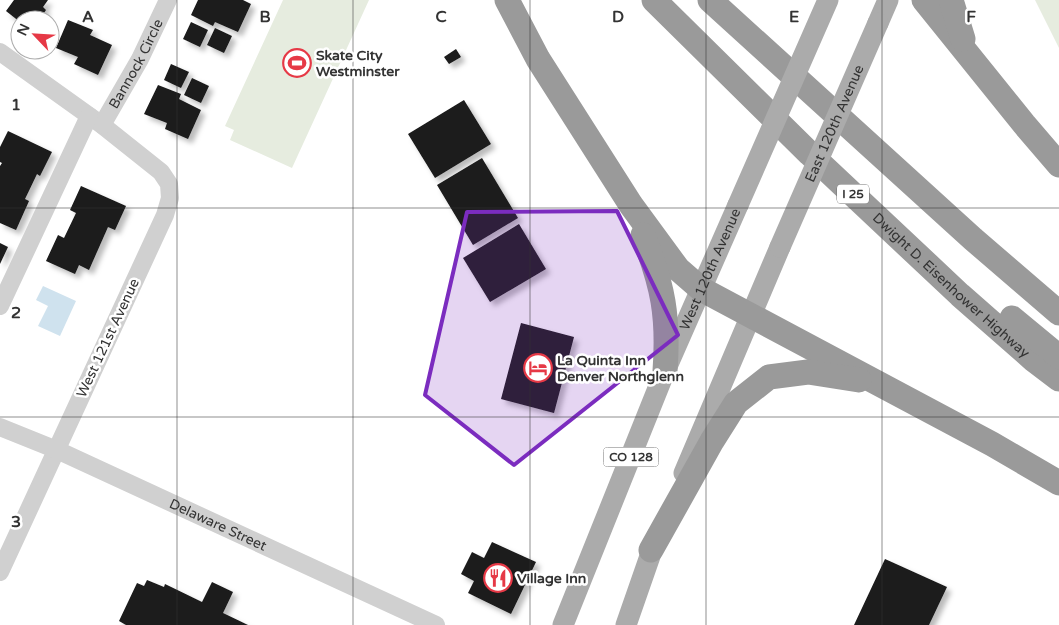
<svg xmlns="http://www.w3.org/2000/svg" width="1059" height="625" font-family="'Varela Round',sans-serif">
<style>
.green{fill:#e6ecdf}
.water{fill:#cfe2ee}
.building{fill:#1a1a1a;filter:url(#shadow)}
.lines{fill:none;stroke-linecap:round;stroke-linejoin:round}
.minor{stroke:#d0d0d0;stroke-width:18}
.major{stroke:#ababab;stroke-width:21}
.highway{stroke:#9a9a9a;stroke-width:25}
.major-bridge{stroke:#ababab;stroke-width:21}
.marked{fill:#7b2cbf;fill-opacity:0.2;stroke:#7b2cbf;stroke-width:4;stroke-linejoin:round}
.grid{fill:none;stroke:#333;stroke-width:1;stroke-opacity:0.55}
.labels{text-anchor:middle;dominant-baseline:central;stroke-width:5;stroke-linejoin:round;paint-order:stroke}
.shield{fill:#fff;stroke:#707070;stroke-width:1}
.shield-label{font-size:12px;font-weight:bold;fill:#333}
.poi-label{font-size:14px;font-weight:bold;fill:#333;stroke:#fff;text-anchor:start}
.street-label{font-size:14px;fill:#333;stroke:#fff}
.grid-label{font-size:16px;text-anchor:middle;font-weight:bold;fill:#333;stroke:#fff;stroke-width:5;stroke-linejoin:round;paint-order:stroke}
</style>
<defs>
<filter id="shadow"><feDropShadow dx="4.5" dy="4.5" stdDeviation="2.5" flood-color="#0004"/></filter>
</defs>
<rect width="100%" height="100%" fill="#fff"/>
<path class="green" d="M 283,0 L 369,0 L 292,168 L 230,140 L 234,130 L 225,126 Z
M 1035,0 L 1059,0 L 1059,48 Z"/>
<path class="water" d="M 43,286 L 76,301 L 60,336 L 38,326 L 48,306 L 36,300 Z"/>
<path class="building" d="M 14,0 L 48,0 L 43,7 L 46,10 L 39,20 L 20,20 L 20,22 L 6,11 Z
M 198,0 L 243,0 L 251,4 L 238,32 L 215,22 L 213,26 L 191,15 Z
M 68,20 L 93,30 L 90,35 L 112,45 L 98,75 L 74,64 L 78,57 L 56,48 Z
M 191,22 L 208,30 L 200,47 L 183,39 Z
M 215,28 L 232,36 L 224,53 L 207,45 Z
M 456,49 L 461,57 L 449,64 L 444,57 Z
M 171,64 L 189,72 L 181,88 L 164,80 Z
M 192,78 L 209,86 L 201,103 L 184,95 Z
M 158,85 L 181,94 L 179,99 L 201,110 L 188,139 L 165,129 L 167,123 L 144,114 Z
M 464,100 L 491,144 L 435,178 L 408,134 Z
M 8,131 L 52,152 L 40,176 L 37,174 L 25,199 L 29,201 L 16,230 L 0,223 L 0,166 L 2,163 L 0,162 L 0,147 Z
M 482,158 L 518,218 L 473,245 L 437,185 Z
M 81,186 L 126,206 L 115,230 L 108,227 L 89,270 L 79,265 L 75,274 L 46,261 L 58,235 L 64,238 L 76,213 L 70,210 Z
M 519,224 L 546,269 L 490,302 L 463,258 Z
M 0,243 L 8,247 L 0,264 Z
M 521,323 L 574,337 L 554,413 L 501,399 Z
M 492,542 L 536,562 L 511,614 L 468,593 L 474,581 L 461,574 L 472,552 L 484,558 Z
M 885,559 L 947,587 L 929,625 L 854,625 Z
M 147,580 L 164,587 L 165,584 L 202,602 L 212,582 L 233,592 L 223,613 L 248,625 L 126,625 L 119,621 L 137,583 L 144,586 Z"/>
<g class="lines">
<g class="minor">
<path d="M 0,52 L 102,125 L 161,172 L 169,184 L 170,198 L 165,215 L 0,572"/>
<path id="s1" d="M 102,125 L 140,59 L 168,0"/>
<path d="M 0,306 L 89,116"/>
<path id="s2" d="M 0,427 L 57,450 L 436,625"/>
</g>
<g class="major">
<path d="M 878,23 L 888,0"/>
<path d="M 684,473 L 780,247"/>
<path id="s3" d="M 563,625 L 665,371 L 738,205"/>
<path d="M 626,625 L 657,536"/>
</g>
<g class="highway">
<path d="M 507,0 L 538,59 L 631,205 L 678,269 L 701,289 L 992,444 L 1059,483"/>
<path id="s4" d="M 654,0 L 810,154 L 960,295 L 1034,360 L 1059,379"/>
<path d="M 710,0 L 973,239 L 1059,313"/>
<path d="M 924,0 L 1024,124 L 1059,165"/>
<path d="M 951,0 L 963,39"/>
<path d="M 643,235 C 663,286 669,316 665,371"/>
<path d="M 1012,318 L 1059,357"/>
<path d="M 651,550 L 712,441 L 736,403 L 769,377 L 808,372 L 859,380"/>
</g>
<g class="major-bridge">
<path d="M 738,205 L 828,0"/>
<path id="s5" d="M 780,247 L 878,23"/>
</g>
</g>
<path class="marked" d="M 617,211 L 678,335 L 514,465 L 425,395 L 467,212 Z"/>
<path class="grid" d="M 177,0 L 177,625M 353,0 L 353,625M 530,0 L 530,625M 706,0 L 706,625M 882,0 L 882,625M 0,208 L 1059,208M 0,417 L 1059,417"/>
<defs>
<symbol id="stadium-ring" viewBox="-11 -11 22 22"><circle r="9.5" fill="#fff" stroke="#e63946" stroke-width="1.5"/><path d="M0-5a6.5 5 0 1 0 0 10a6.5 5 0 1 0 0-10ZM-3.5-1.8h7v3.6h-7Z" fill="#e63946"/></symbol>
<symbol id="hotel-ring" viewBox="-11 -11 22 22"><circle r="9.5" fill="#fff" stroke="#e63946" stroke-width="1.5"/><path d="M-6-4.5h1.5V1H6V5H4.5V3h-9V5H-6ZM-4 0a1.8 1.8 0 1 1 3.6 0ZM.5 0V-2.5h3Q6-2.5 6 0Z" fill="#e63946"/></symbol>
<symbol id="restaurant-ring" viewBox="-11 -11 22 22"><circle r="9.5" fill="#fff" stroke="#e63946" stroke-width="1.5"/><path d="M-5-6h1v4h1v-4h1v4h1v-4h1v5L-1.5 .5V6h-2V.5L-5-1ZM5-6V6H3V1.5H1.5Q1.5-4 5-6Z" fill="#e63946"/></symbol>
</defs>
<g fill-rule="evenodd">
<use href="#stadium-ring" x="281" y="47" width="32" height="32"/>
<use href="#hotel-ring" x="522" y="352" width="32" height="32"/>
<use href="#restaurant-ring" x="482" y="562" width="32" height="32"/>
</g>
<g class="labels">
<g class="shield">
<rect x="837" y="184.5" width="32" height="19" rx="4"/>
<rect x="603.5" y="447.5" width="55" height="19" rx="4"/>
</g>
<g class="shield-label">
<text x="853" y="194">I 25</text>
<text x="631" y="457">CO 128</text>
</g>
<g class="poi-label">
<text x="316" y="55">Skate City<tspan x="316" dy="16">Westminster</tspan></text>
<text x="557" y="360">La Quinta Inn<tspan x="557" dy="16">Denver Northglenn</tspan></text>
<text x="517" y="578">Village Inn</text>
</g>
<g class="street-label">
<text stroke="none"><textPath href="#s1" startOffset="70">Bannock Circle</textPath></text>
<text stroke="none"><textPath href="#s5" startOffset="135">East 120th Avenue</textPath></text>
<text stroke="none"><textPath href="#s3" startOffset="385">West 120th Avenue</textPath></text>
<text stroke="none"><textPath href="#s4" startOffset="412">Dwight D. Eisenhower Highway</textPath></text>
<text transform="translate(108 338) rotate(-65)">West 121st Avenue</text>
<text stroke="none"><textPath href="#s2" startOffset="239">Delaware Street</textPath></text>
</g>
</g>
<g class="grid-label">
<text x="88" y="22">A</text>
<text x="265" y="22">B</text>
<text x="441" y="22">C</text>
<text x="618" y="22">D</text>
<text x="794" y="22">E</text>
<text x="971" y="22">F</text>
<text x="16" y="110">1</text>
<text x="16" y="318">2</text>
<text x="16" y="527">3</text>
</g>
<g transform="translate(35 35) rotate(295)"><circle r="24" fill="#ffffff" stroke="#adadad"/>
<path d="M0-4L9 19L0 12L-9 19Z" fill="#e63946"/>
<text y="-8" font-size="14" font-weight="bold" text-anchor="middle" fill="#333333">N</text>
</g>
</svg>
